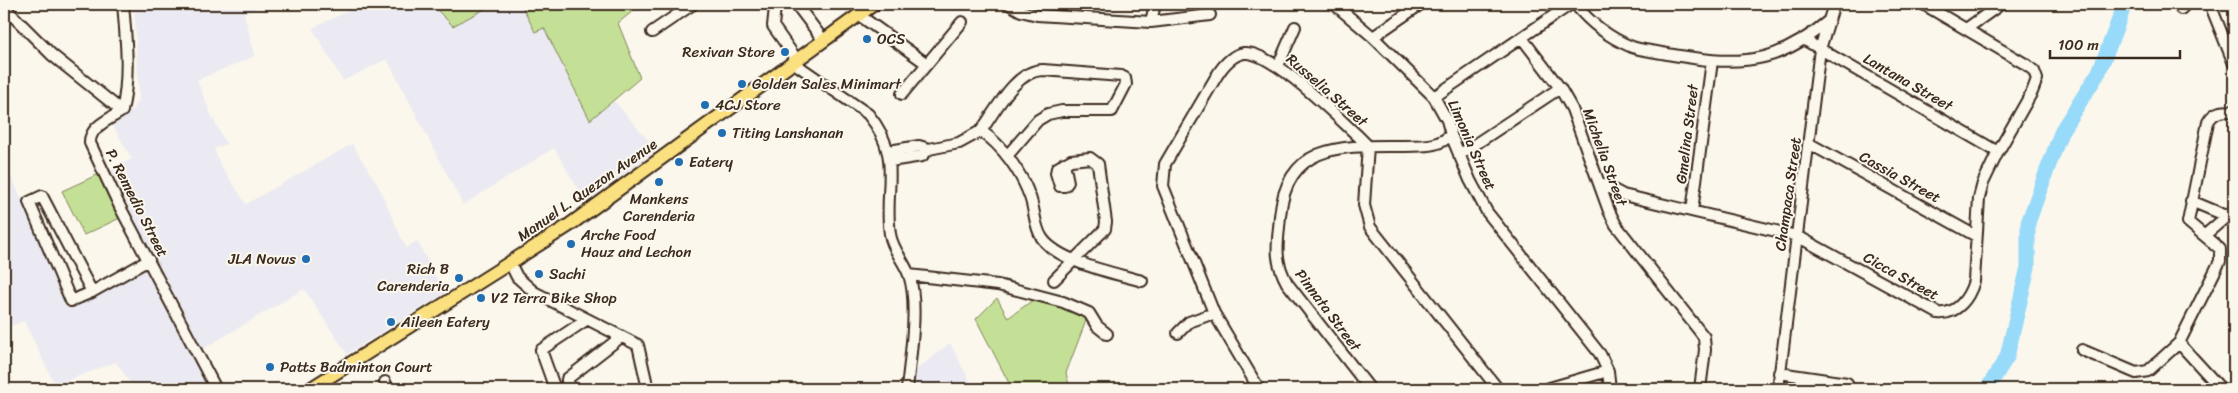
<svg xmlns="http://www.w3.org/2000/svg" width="2238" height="393" font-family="Sriracha,sans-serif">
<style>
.built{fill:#ebeaf2}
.green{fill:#c4df96;stroke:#80845a}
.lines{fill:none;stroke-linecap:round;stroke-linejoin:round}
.river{stroke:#97daf9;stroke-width:15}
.minor-casing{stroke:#3b2a1e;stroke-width:14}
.major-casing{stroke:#3b2a1e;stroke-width:16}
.minor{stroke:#fbf7ec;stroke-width:10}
.major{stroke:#fbe080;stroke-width:12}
.poi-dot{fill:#1f6fb2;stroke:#fbf7ec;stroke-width:2}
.labels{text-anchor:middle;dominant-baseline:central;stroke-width:4;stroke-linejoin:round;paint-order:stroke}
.poi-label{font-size:15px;fill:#3b2a1e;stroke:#fbf7ec;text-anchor:start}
.street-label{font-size:15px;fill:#3b2a1e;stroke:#fbf7ec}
</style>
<rect width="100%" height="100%" fill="#fbf7ec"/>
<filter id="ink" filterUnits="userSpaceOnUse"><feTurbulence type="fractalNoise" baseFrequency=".02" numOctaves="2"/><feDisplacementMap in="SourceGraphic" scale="10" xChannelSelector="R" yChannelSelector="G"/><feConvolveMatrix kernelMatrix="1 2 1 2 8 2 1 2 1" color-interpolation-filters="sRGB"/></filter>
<g filter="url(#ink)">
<path class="built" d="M 134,4 L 269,4 L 244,13 L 255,56 L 197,80 L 212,117 L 226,144 L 214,149 L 220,164 L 246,204 L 352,144 L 379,187 L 406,248 L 417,241 L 445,293 L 347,354 L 304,289 L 203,349 L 132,214 L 111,170 L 132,159 L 112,124 L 133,110 L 139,100 Z
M 346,4 L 431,4 L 453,26 L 494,4 L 521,4 L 535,32 L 544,27 L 590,119 L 614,101 L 657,150 L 586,202 L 554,148 L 463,205 L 387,59 L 343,81 L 312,28 L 350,10 Z
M 4,162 L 24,204 L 67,307 L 90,299 L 147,267 L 212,385 L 205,389 L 134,389 L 116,362 L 55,385 L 24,321 L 4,328 Z
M 950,343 L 974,389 L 913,389 L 915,371 Z"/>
<path class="green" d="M 431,4 L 494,4 L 453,26 Z
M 521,4 L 642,4 L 618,23 L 640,78 L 590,120 L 544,28 L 535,32 Z
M 101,173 L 122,217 L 84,235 L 62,191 Z
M 1037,297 L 1087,318 L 1066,373 L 1070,389 L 1012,389 L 976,319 L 997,298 L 1008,318 Z"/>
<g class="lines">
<path class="river" d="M 1987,389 L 2007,357 L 2028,267 L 2028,223 L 2046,173 L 2062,130 L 2099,72 L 2125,4"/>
<defs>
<path id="minor" d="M 123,4 C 126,39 130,77 122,111 C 110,119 89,127 90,143 L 120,207 L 216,389
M 796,4 L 824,41
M 1009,4 L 1021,11 L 1037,15 L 1151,22 L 1210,15
M 1334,4 L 1373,37 L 1434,97 L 1447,120 L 1451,135 L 1470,180 L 1487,212 L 1600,354 L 1608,371 L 1610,389
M 1575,4 C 1590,23 1610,38 1632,47 C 1641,50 1652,51 1662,53 C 1696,59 1730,65 1764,57 C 1788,51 1809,37 1827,22
M 2210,4 L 2234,64
M 4,7 L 52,55 L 122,111
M 775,7 L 773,26 L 797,60
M 2181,9 L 2186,4
M 859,15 L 927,64
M 1151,22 L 1155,4
M 1966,29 L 2001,4
M 652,32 L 693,4
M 1373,37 L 1421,4
M 1522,38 L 1560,88 L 1572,109 L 1609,211 L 1616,225 L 1704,337 L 1705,350 L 1700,389
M 1803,39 L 1998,152
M 794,63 L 868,114 C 904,158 883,186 890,234 C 892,249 904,261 909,275 C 919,303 910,359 907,389
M 1278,66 L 1295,27
M 902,94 L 962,22
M 1434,97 L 1571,4
M 981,131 C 996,110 1016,70 1043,70 L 1121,76 L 1125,78 L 1126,84 L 1112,111 L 1062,111 L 1048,114 L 1038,120 L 1007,156
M 1810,144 L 1976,236
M 889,151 L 919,146 L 929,149 L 959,143 L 981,131 C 1003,146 1021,172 1030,197 C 1035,210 1034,226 1042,238 C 1058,262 1114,273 1142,281
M 1459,155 L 1560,88
M 890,161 L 922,156 L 929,149
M 1600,183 L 1623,195 L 1797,236 L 1938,313 C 1957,315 1969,298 1974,281 L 1979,198 L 1983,183 L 1998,152 L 2032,92 L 2037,79 L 2034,71 L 2027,65 L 1923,4
M 2191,201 L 2227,216
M 1692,211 L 1712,61
M 2205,235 L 2234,210
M 510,263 L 517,277 L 534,292 L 638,345 L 648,389
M 909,275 L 998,285 L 1063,302 L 1089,313 L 1097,326 L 1107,334
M 1054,280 L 1105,229 L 1106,222 L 1098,164 L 1090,158 L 1071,160 L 1057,168 L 1056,173 L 1060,186 L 1065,186 L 1068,182 L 1064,163
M 92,292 L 42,196 L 29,202 L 71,301 L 92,292 L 149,260
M 1178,333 L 1189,322 L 1214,313
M 2179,343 L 2221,389
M 2082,350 L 2136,373 L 2148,371 L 2179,343 L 2220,261 L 2220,249 L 2188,222 L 2208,122 C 2214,111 2222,111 2234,111
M 1779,373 L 1847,383
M 385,382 L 388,389
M 555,389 L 541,350 L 586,320
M 573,389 L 567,382 L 567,379 L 621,337
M 1259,389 L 1214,313 L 1163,186 L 1165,164 L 1216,77 C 1222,67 1231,55 1244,53 C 1271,50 1336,116 1357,135 L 1368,146 L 1364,205 L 1370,227 L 1498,389
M 1370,389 L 1287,283 C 1273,258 1278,244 1280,216 C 1287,141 1345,146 1404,146 C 1422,145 1437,148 1451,135
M 1546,389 L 1608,371
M 1778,389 L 1820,49 L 1834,4"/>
<path id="major" d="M 310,389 L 568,226 L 874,4"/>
</defs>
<use href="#minor" class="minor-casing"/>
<use href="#major" class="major-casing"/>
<use href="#minor" class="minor"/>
<use href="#major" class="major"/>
</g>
</g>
<g class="poi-dot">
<circle cx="867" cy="39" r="5"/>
<circle cx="785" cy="52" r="5"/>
<circle cx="742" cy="84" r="5"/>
<circle cx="705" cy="105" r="5"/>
<circle cx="722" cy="133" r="5"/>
<circle cx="679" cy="162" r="5"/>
<circle cx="659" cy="182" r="5"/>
<circle cx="571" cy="244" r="5"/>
<circle cx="306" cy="259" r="5"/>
<circle cx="539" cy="274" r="5"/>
<circle cx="459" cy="278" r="5"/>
<circle cx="481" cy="298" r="5"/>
<circle cx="391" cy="322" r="5"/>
<circle cx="270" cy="367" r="5"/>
</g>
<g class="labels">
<g class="poi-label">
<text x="877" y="39">OCS</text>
<text x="775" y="52" text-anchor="end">Rexivan Store</text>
<text x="752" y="84">Golden Sales Minimart</text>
<text x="715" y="105">4CJ Store</text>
<text x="732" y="133">Titing Lanshanan</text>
<text x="689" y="162">Eatery</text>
<text x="659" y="199" text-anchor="middle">Mankens<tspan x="659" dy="17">Carenderia</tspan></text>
<text x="581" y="235">Arche Food<tspan x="581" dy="17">Hauz and Lechon</tspan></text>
<text x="296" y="259" text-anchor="end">JLA Novus</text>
<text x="449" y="269" text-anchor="end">Rich B<tspan x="449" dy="17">Carenderia</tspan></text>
<text x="549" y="274">Sachi</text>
<text x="491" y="298">V2 Terra Bike Shop</text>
<text x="401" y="322">Aileen Eatery</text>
<text x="280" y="367">Patts Badminton Court</text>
</g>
<g class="street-label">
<text transform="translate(1908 82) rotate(30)">Lantana Street</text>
<text transform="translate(1327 90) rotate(41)">Russelia Street</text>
<text transform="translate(1687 134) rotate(-83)">Gmelina Street</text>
<text transform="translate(1472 145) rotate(66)">Limonia Street</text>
<text transform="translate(1605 157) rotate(70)">Michelia Street</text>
<text transform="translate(1900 177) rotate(29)">Cassia Street</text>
<text transform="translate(587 190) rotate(-35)">Manuel L. Quezon Avenue</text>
<text transform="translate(1788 194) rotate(-82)">Champaca Street</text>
<text transform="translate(137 203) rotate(63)">P. Remedio Street</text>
<text transform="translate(1901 276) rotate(29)">Cicca Street</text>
<text transform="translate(1328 310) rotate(53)">Pinnata Street</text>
</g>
</g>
<rect width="2238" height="393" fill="none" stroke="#fbf7ec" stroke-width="20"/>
<rect x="10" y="10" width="2218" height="373" fill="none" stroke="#3b2a1e" stroke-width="2" filter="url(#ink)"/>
<path d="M2050 50v8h130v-8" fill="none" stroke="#3b2a1e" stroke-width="2.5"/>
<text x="2058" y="50" font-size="15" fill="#3b2a1e" stroke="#fbf7ec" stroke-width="4" paint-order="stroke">100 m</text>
</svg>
